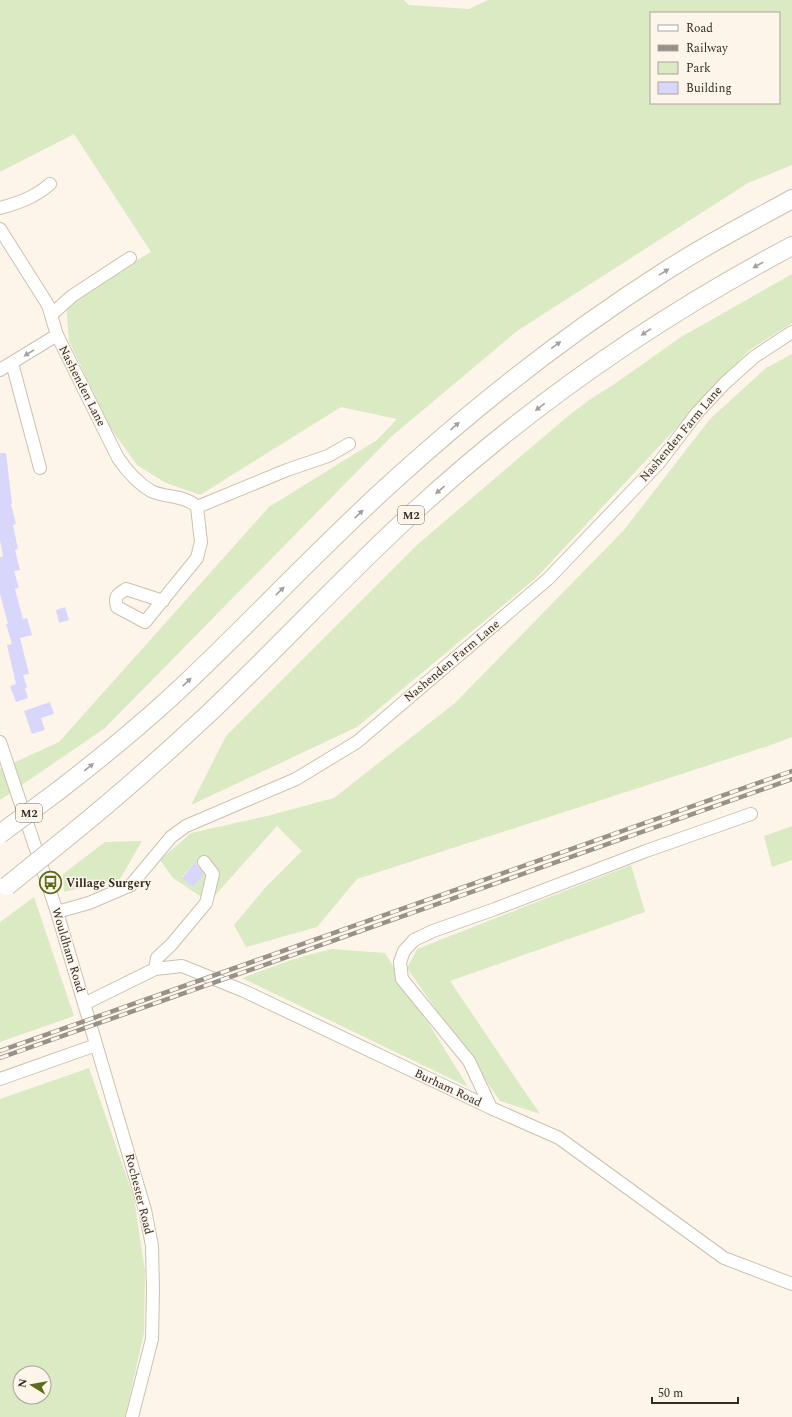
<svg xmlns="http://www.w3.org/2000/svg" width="792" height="1417" font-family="Spectral,serif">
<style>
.green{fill:#daeac2;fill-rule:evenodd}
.building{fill:#d8d7fb}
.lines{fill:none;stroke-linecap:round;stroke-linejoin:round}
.minor-casing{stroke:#cdc0af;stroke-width:14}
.highway-casing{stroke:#cdc0af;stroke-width:20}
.minor{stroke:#fff;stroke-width:12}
.highway{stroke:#fff;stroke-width:18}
.rail-casing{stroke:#989188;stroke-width:4.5}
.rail{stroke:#fdf5ea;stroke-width:3;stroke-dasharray:9;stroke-linecap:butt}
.highway-bridge-casing{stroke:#cdc0af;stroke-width:20;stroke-linecap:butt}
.highway-bridge{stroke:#fff;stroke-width:18}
.oneway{fill:#a3a09d}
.labels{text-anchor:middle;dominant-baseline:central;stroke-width:3;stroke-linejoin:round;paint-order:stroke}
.shield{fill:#fdf5ea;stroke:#6f6861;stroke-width:1}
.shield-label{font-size:11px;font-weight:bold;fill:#322c26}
.street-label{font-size:12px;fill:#322c26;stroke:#fdf5ea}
.poi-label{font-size:12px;font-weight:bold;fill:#322c26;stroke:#fdf5ea;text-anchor:start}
</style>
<rect width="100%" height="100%" fill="#fdf5ea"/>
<path class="green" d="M 0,0 L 404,0 L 409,5 L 469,9 L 488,0 L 792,0 L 792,165 L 748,183 L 517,331 L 392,436 L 105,728 L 0,800 L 0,769 L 59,742 L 269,507 L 377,440 L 397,419 L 341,407 L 200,495 L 164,482 L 137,465 L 109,426 L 69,341 L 66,302 L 151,252 L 74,134 L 0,172 ZM 651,13 L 779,13 L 779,103 L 651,103 Z
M 792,274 L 792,323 L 748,351 L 537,577 L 357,727 L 191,805 L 226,736 L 418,544 L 568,416 L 592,398 L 613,385 L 681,337 Z
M 792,354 L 792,737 L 771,745 L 357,879 L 317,927 L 246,947 L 234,925 L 265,888 L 302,851 L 277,826 L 209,902 L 173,878 L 160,860 L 191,833 L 267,816 L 334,798 L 455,703 L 624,530 L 710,419 L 766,368 ZM 195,862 L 206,871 L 193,887 L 182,877 Z
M 792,826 L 792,860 L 772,867 L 764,836 Z
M 142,841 L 120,879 L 64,892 L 63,874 L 105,842 Z
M 631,865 L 645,912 L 450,981 L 540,1114 L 500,1101 L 407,968 L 417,949 Z
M 34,897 L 74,1016 L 0,1042 L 0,922 Z
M 331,949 L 385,953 L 468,1087 L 242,978 L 294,959 Z
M 89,1068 L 134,1198 L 145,1271 L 144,1333 L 125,1417 L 0,1417 L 0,1099 ZM 20,1373 L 44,1373 L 44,1397 L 20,1397 Z"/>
<path class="building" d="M 0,453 L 6,453 L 12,504 L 11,504 L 16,524 L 13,525 L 18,549 L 15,550 L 20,570 L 14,571 L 19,588 L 15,589 L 23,619 L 27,618 L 32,635 L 20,638 L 29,674 L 23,675 L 27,687 L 25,688 L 28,698 L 16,702 L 10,686 L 16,684 L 7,645 L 12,644 L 6,624 L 8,624 L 0,594 L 0,557 L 3,557 L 0,540 Z
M 65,607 L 69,620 L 59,623 L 56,610 Z
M 50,702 L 54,714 L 41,718 L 45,730 L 32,734 L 24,711 Z
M 195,862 L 204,874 L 193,887 L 182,878 Z"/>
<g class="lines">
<defs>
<path id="minor" d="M 0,208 C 19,203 35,197 50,184
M 0,229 L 48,305 L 57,335 L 118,458 C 127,471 137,483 151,491 C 165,498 186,495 197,507
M 51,315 L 72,296 L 130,258
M 12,363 L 40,468
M 0,370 L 57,335
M 197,507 L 287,470 L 328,456 L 349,444
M 163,601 L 126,589 C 117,595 114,596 117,607 L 145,622 L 197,558 L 201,542 L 197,507
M 0,742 L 57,912 L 145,1210 L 152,1246 L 153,1290 L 152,1339 L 132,1417
M 57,912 L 89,903 L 131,885 L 171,837 L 186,826 L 296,779 L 357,742 L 548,579 L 658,464 L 697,413 L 724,384 L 754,357 L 792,332
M 155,969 L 157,958 L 171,945 L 206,903 L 213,874 L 204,862
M 84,1004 L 155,969 L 182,966 L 244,991 L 491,1108 L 559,1138 L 724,1258 L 792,1284
M 0,1079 L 96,1045
M 491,1108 L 469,1061 L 402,979 L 400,962 L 404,951 L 414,940 L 433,931 L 495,909 L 646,851 L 751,814"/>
<path id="highway" d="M 58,791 C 102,757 145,722 185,684 C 258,615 326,541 400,475 C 483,400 570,332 664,272 C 705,245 749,223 792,199
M 70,835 C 117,797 161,758 205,717 C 276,650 343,577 416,510 C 529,406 656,318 792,246"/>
</defs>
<use href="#minor" class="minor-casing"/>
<use href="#highway" class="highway-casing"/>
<use href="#minor" class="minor"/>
<use href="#highway" class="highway"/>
<defs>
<path id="rail" d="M 0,1051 L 792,771
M 0,1058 L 792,779"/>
</defs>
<use href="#rail" class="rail-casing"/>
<use href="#rail" class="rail"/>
<defs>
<path id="highway-bridge" d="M 0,834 L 58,791
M 7,886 L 70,835"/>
</defs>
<use href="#highway-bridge" class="highway-bridge-casing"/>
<use href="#highway-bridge" class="highway-bridge"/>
</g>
<defs><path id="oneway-solid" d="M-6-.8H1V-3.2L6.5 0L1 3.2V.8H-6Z"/></defs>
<g class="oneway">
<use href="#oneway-solid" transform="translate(758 265) rotate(151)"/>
<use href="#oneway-solid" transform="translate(664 272) rotate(-32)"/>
<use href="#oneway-solid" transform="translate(646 332) rotate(146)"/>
<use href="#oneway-solid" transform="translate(556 345) rotate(-36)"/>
<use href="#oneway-solid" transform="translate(29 353) rotate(148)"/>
<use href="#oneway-solid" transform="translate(540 407) rotate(143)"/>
<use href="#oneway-solid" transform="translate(455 426) rotate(-41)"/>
<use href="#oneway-solid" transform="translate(440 490) rotate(139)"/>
<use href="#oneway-solid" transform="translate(359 514) rotate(-44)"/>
<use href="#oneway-solid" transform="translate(280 591) rotate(-44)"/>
<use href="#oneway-solid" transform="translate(187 682) rotate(-44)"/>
<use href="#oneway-solid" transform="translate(89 767) rotate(-39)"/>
</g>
<defs>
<symbol id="bus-ring" viewBox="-11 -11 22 22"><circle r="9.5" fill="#fdf5ea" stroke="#5c6c18" stroke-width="1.5"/><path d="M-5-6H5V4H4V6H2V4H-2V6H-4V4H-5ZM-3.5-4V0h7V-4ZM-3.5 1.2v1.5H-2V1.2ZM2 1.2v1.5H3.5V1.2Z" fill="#5c6c18"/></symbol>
</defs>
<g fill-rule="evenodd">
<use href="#bus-ring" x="38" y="870" width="25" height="25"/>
</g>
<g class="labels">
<g class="shield">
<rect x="398" y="506" width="26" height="18" rx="3"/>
<rect x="16" y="804" width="26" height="18" rx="3"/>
</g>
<g class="shield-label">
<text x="411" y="515">M2</text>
<text x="29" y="813">M2</text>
</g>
<g class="street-label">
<text transform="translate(82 386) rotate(63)">Nashenden Lane</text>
<text transform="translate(681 434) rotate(-50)">Nashenden Farm Lane</text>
<text transform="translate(452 661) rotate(-40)">Nashenden Farm Lane</text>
<text transform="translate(68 950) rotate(73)">Wouldham Road</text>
<text transform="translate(448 1088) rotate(25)">Burham Road</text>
<text transform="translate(139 1194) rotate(76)">Rochester Road</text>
</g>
<g class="poi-label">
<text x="66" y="883">Village Surgery</text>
</g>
</g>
<rect x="650" y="12" width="130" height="92" fill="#fdf5ea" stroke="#aca59c"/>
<rect x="658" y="25" width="20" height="6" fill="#ffffff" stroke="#aca59c"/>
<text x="686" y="32" font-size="12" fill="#322c26">Road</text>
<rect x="658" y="45" width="20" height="6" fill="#989188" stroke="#aca59c"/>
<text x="686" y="52" font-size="12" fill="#322c26">Railway</text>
<rect x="658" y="62" width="20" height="12" fill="#daeac2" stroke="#aca59c"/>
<text x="686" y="72" font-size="12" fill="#322c26">Park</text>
<rect x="658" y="82" width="20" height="12" fill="#d8d7fb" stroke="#aca59c"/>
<text x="686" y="92" font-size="12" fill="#322c26">Building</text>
<g transform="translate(32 1385) rotate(281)"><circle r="19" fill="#fdf5ea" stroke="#aca59c"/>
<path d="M0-3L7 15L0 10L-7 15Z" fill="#5c6c18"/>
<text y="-6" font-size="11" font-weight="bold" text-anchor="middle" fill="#322c26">N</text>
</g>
<path d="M652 1397v6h86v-6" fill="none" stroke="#322c26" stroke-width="2"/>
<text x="658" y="1397" font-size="12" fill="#322c26" stroke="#fdf5ea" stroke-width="3" paint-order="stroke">50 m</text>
</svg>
